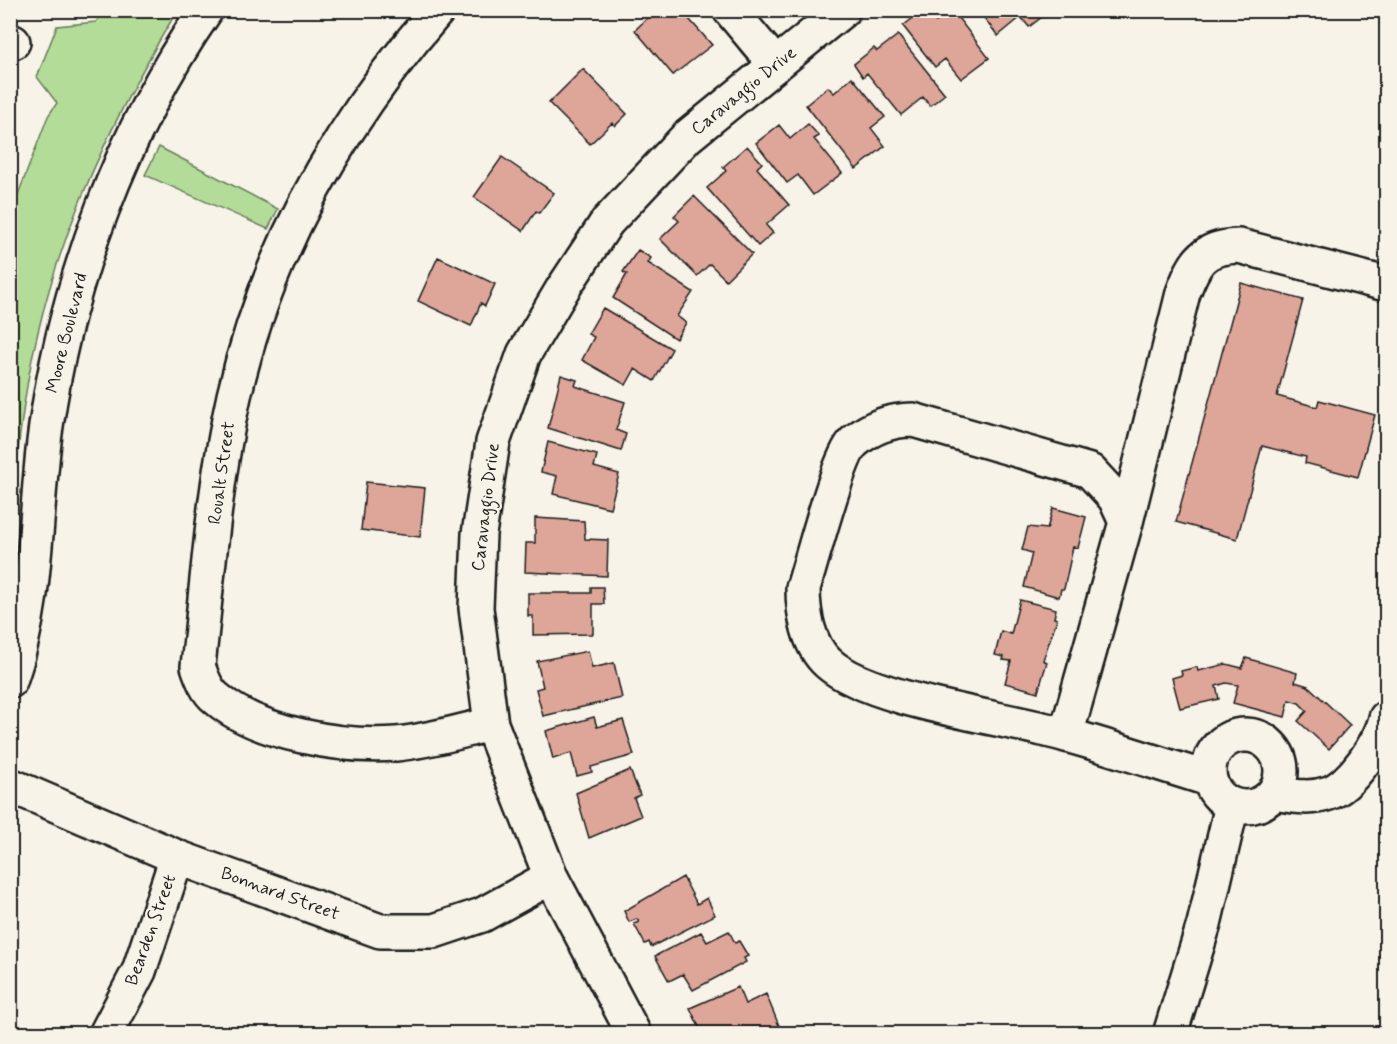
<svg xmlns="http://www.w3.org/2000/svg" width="1397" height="1044" font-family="Mynerve,sans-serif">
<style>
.green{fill:#b3dc99;stroke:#687c5a;stroke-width:1.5}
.building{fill:#dea599;stroke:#1c1c1c;stroke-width:1.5}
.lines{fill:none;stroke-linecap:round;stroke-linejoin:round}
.minor-casing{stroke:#1c1c1c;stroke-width:38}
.minor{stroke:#f7f3e8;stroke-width:33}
.labels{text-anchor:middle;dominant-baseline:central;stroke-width:4.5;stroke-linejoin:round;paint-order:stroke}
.street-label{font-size:18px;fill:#1c1c1c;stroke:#f7f3e8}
</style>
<rect width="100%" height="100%" fill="#f7f3e8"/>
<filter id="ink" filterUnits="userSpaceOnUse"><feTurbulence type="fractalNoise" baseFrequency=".0167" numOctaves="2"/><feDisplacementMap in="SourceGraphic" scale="12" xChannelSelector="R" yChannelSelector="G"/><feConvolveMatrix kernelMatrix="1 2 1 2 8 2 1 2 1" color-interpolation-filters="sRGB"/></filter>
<g filter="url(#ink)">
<path class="green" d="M 104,11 L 177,11 C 116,111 65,218 38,332 C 22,397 16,465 11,531 L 11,213 L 48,116 L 57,103 L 37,77 L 57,26 L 96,22 Z
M 159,147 L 278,209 L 268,229 L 145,175 Z"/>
<path class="building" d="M 656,10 L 681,10 L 712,45 L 673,75 L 635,30 Z
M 923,10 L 928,10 L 936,22 L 952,10 L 989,58 L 961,79 L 945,59 L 935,67 L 903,26 Z
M 978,10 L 1039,10 L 1043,16 L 1029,27 L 1021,17 L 998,36 Z
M 898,35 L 945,94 L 930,106 L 923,97 L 901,115 L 867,73 L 863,77 L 854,64 L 874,48 L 877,51 Z
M 583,69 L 627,114 L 615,126 L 612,123 L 590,144 L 549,103 Z
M 852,77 L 885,117 L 871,128 L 885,146 L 856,169 L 806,105 L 828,87 L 834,93 Z
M 808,124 L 819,136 L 814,139 L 842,173 L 813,195 L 798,175 L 787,183 L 756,143 L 779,125 L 790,139 Z
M 747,146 L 762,163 L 757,168 L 789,205 L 766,225 L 773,233 L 758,246 L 707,188 L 726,171 L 723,167 Z
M 502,157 L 554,193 L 539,213 L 536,211 L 523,231 L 474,197 Z
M 694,196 L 752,254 L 726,280 L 710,264 L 697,276 L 660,239 L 679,221 L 674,216 Z
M 638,250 L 651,258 L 648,263 L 693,292 L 677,316 L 686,323 L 676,339 L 613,298 L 627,274 L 623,272 Z
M 438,257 L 495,284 L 485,306 L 481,303 L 471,326 L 418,301 Z
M 1241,283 L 1303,300 L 1277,396 L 1317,407 L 1319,400 L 1375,415 L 1358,477 L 1305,463 L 1306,457 L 1262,446 L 1237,539 L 1176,522 Z
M 603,308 L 672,349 L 654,381 L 635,369 L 626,385 L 582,360 L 594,337 L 588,334 Z
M 561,375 L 577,380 L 575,386 L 625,402 L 616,430 L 626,434 L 621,451 L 548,428 Z
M 548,442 L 597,455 L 594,467 L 619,474 L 610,508 L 553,494 L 557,476 L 541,472 Z
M 366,482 L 425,488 L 420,537 L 361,530 Z
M 1053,508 L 1086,517 L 1078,548 L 1073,547 L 1064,589 L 1061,589 L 1059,597 L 1024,587 L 1032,553 L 1022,550 L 1028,527 L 1047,529 Z
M 535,518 L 584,521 L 585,539 L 608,540 L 607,576 L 525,572 L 526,543 L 535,543 Z
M 591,587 L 603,587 L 604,604 L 593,604 L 593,634 L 533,635 L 533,616 L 528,616 L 528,593 L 591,593 Z
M 1020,600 L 1056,609 L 1054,618 L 1057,619 L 1043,660 L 1047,662 L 1038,692 L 1005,683 L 1011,661 L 1003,660 L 1004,657 L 995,655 L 1001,631 L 1011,634 Z
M 588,651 L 592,668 L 614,663 L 622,698 L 543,716 L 536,689 L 543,687 L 537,661 Z
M 1246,658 L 1297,673 L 1295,682 L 1308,686 L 1350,725 L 1329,749 L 1298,721 L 1307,711 L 1299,703 L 1289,700 L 1285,717 L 1233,703 L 1238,685 L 1226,683 L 1216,686 L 1219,699 L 1180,708 L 1172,678 L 1182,675 L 1181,671 L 1197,667 L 1198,671 L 1226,664 L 1242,668 Z
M 594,717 L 597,727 L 623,720 L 634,755 L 591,767 L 592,772 L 577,776 L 571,753 L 553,759 L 546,731 Z
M 630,770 L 640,795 L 634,798 L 641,816 L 589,838 L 576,793 Z
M 683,877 L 697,904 L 707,898 L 715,915 L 651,947 L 649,942 L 645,944 L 634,924 L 639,922 L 637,919 L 629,922 L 624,911 Z
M 729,931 L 735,943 L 739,941 L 748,956 L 744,958 L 746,962 L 693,990 L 683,974 L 669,981 L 655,956 L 701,932 L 707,942 Z
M 738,987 L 745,1004 L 766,994 L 780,1028 L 767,1034 L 696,1034 L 701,1031 L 690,1008 Z"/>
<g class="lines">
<defs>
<path id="minor" d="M 438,10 C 341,122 267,251 234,396 C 214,485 208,576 198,666 C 202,678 207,691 216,698 C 257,734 344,748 396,744 C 428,741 461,731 491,724
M 730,10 L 776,65
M 10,42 L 13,42
M 1126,522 L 1115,498 L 1090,471 L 913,420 C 891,420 871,427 854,442 C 838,457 812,561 803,588 C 803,613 808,645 828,663 C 870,701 1008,718 1066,735 C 1114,748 1162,765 1209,779
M 10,681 C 39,599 34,511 46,426 C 67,280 122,132 206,10
M1209 771a36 36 0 1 1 72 0a36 36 0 1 1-72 0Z
M 1066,735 L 1126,522 L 1183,293 C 1195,261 1203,247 1239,246 L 1386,284
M 10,785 L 177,857 L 380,931 L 434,931 L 482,915 L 551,877
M 1274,793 C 1293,796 1310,800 1329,793 C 1351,786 1382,740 1386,718
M 106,1034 L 139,971 L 177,857
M 634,1034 L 551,877 L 491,724 L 476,608 L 479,534 L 493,442 L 524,354 L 562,290 L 607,222 L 687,137 L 843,10
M 1170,1034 L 1204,924 L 1232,805"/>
</defs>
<use href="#minor" class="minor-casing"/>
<use href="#minor" class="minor"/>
</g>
</g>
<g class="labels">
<g class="street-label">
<text transform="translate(744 91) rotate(-39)">Caravaggio Drive</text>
<text transform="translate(67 333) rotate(-76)">Moore Boulevard</text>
<text transform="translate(222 473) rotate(-82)">Roualt Street</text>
<text transform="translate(486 507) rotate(-83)">Caravaggio Drive</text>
<text transform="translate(280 894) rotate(20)">Bonnard Street</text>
<text transform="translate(151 930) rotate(-70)">Bearden Street</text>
</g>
</g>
<rect width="1397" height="1044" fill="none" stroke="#f7f3e8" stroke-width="36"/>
<rect x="18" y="18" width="1361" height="1008" fill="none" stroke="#1c1c1c" stroke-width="2" filter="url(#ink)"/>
</svg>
